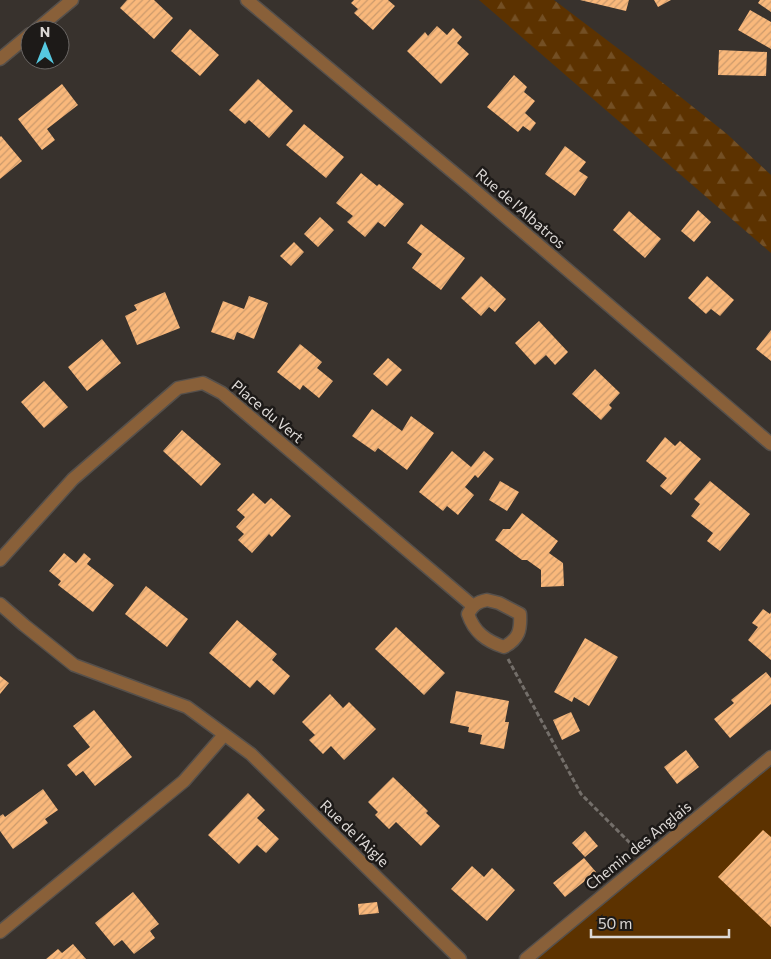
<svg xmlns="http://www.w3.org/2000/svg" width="771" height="959" font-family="Commissioner,sans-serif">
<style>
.green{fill:#5c3200}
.forest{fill:url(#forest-firs)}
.building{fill:url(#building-hatch)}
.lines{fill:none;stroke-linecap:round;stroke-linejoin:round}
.minor-casing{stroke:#56504b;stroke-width:15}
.path{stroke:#746f6a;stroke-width:3;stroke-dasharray:5 2.5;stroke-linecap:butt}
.minor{stroke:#896039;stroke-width:12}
.labels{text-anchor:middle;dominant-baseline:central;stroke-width:5;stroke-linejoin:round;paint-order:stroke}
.street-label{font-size:15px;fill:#ddd9d6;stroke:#1d1a18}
</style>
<defs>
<pattern id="forest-firs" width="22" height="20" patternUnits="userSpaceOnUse" patternTransform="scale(1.25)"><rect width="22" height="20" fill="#5c3200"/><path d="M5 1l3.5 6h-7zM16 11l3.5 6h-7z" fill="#734f24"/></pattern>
<pattern id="building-hatch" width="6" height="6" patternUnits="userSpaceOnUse" patternTransform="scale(1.25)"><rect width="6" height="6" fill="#f9b87b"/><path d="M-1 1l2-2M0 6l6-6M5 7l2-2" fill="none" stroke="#cb9a6c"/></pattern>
</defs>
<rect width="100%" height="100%" fill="#38322d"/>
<path class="green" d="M 771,754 L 771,959 L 526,959 Z"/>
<path class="forest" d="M 479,0 L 554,0 L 653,75 L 727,134 L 771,175 L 771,253 Z"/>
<path class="building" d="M 127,0 L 154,0 L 173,18 L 154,39 L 120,8 Z
M 354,0 L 388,0 L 395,6 L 373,30 L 354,13 L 358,9 L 351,3 Z
M 580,0 L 629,0 L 626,11 Z
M 654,0 L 671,0 L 658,7 Z
M 760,0 L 771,0 L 771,12 L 758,3 Z
M 750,10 L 771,22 L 771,49 L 738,30 Z
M 437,26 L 447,35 L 453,28 L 462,37 L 457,43 L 469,54 L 441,84 L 407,51 L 425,32 L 428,36 Z
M 190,29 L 219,55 L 200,76 L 171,51 Z
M 719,50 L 767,52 L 766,76 L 718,75 Z
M 514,75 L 527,87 L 524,92 L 535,101 L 525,113 L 536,123 L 530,131 L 523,126 L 518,132 L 487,107 Z
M 258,79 L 293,111 L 269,138 L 249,120 L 245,124 L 229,110 Z
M 62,84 L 78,105 L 47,129 L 55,140 L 42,150 L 18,119 Z
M 304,124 L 344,157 L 326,178 L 286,145 Z
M 1,136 L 22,161 L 0,179 L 0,137 Z
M 565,146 L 586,162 L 579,171 L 588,177 L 575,196 L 545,174 Z
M 361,173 L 377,186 L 379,184 L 404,204 L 385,227 L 378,222 L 365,237 L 347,222 L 353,216 L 336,203 Z
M 698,210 L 711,222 L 694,242 L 681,231 Z
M 629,211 L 661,239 L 645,258 L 613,230 Z
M 320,217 L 334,230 L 318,247 L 304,234 Z
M 421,224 L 465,258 L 441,290 L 412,268 L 422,254 L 407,243 Z
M 294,242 L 304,252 L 291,266 L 280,256 Z
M 481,276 L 506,299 L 495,312 L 489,307 L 481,316 L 461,298 Z
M 707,276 L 734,300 L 720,316 L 711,309 L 706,314 L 688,298 Z
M 165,292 L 180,328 L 137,345 L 125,316 L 137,310 L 134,305 Z
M 249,296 L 268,303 L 254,339 L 237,332 L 234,340 L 211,332 L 223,301 L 244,309 Z
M 539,321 L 568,352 L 555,365 L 546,355 L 535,365 L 515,343 Z
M 771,330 L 771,361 L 756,349 Z
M 102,339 L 121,363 L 87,391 L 68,367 Z
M 300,344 L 322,362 L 317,368 L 333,381 L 319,398 L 303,385 L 300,390 L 277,372 Z
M 388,358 L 402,370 L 387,386 L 373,374 Z
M 595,369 L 620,393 L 609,405 L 612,408 L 601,420 L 572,394 Z
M 44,381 L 68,407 L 44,428 L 21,402 Z
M 372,409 L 402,431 L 411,416 L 434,433 L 407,470 L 378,448 L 375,452 L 352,436 Z
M 182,430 L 221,464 L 201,486 L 163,451 Z
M 665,437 L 675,446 L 680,441 L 701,459 L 671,495 L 660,486 L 667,478 L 646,461 Z
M 452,451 L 471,467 L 484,451 L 494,459 L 478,478 L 475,475 L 465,487 L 474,495 L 458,515 L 447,506 L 443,511 L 419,492 Z
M 500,481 L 519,492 L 507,511 L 489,500 Z
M 710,481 L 750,514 L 720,551 L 707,541 L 713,533 L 691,516 L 700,504 L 694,499 Z
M 253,493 L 265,504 L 271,498 L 291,516 L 272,537 L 269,534 L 252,553 L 238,540 L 244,534 L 236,527 L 245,517 L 237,510 Z
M 522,513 L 558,541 L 549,553 L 563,563 L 564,586 L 541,587 L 541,570 L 527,560 L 522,560 L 495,540 L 503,529 L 510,529 Z
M 64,553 L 76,563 L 84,553 L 91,559 L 87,564 L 114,585 L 93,612 L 58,585 L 61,581 L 49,571 Z
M 146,586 L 188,619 L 167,647 L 125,614 Z
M 763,609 L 770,614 L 771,612 L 771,660 L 748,640 L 758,627 L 752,623 Z
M 237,620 L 277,654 L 272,660 L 290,676 L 274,695 L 257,680 L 250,688 L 209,653 Z
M 396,627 L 445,673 L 424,695 L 375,649 Z
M 585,638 L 618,657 L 589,706 L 574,697 L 572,702 L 554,692 Z
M 766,672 L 771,678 L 771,704 L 730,738 L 714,719 L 734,703 L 731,700 Z
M 0,676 L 9,683 L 0,694 Z
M 456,691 L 509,701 L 505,722 L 509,722 L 504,749 L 480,744 L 482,735 L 468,732 L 469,727 L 450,723 Z
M 330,694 L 343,708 L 349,702 L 376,729 L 344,760 L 331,746 L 323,754 L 309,740 L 315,735 L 302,722 Z
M 94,710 L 132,757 L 95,786 L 83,771 L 76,776 L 67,765 L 90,747 L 73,726 Z
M 571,712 L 580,731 L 562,740 L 553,720 Z
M 686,750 L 699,767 L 677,784 L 664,767 Z
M 393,777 L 428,811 L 426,813 L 440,826 L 421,846 L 396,822 L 389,829 L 375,815 L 378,812 L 368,802 Z
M 43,789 L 58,810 L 45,819 L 48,823 L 13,849 L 0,831 L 0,816 L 3,814 L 5,817 Z
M 248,793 L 265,810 L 257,818 L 279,839 L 266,853 L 257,845 L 239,864 L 208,835 Z
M 763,830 L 771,837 L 771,927 L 718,877 Z
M 585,831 L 598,846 L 585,857 L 572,843 Z
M 584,858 L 596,872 L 565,897 L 553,883 Z
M 472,866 L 484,877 L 492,868 L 515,890 L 487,921 L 451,889 Z
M 133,892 L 159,924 L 150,931 L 155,938 L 134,954 L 122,940 L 114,946 L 95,923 Z
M 377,902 L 379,913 L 359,915 L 358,904 Z
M 73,944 L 86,959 L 46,959 L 58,949 L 62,953 Z"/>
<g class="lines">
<defs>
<path id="minor" d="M 247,0 L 472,188 L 771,444
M 36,30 L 72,0
M 0,59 L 30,34
M 0,560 L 73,479 L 178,388 L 203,383 L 222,393 L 473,606
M 487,600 L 499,603 L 520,614 C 521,630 519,639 504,647 C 486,641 474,632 468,614 C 473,605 477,602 487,600 Z
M 0,604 L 24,625 L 74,665 L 187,707 L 251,754 L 460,959
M 0,932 L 184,781 L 224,735
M 526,959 L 771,757"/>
</defs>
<use href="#minor" class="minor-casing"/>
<path class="path" d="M 508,659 L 581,794 L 636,849"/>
<use href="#minor" class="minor"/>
</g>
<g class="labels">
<g class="street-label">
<text transform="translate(521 208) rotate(41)">Rue de l'Albatros</text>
<text transform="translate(268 411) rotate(40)">Place du Vert</text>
<text transform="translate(355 833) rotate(44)">Rue de l'Aigle</text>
<text transform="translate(638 845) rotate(-39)">Chemin des Anglais</text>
</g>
</g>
<g transform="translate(45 45)"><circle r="24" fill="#1d1a18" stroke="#6a6664"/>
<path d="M0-4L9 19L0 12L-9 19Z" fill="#56c9e1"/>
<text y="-8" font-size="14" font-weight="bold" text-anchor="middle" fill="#ddd9d6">N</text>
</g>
<path d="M591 929v8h138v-8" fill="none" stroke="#ddd9d6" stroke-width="2.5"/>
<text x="598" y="929" font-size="15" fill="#ddd9d6" stroke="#1d1a18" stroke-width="4" paint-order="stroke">50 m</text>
</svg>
